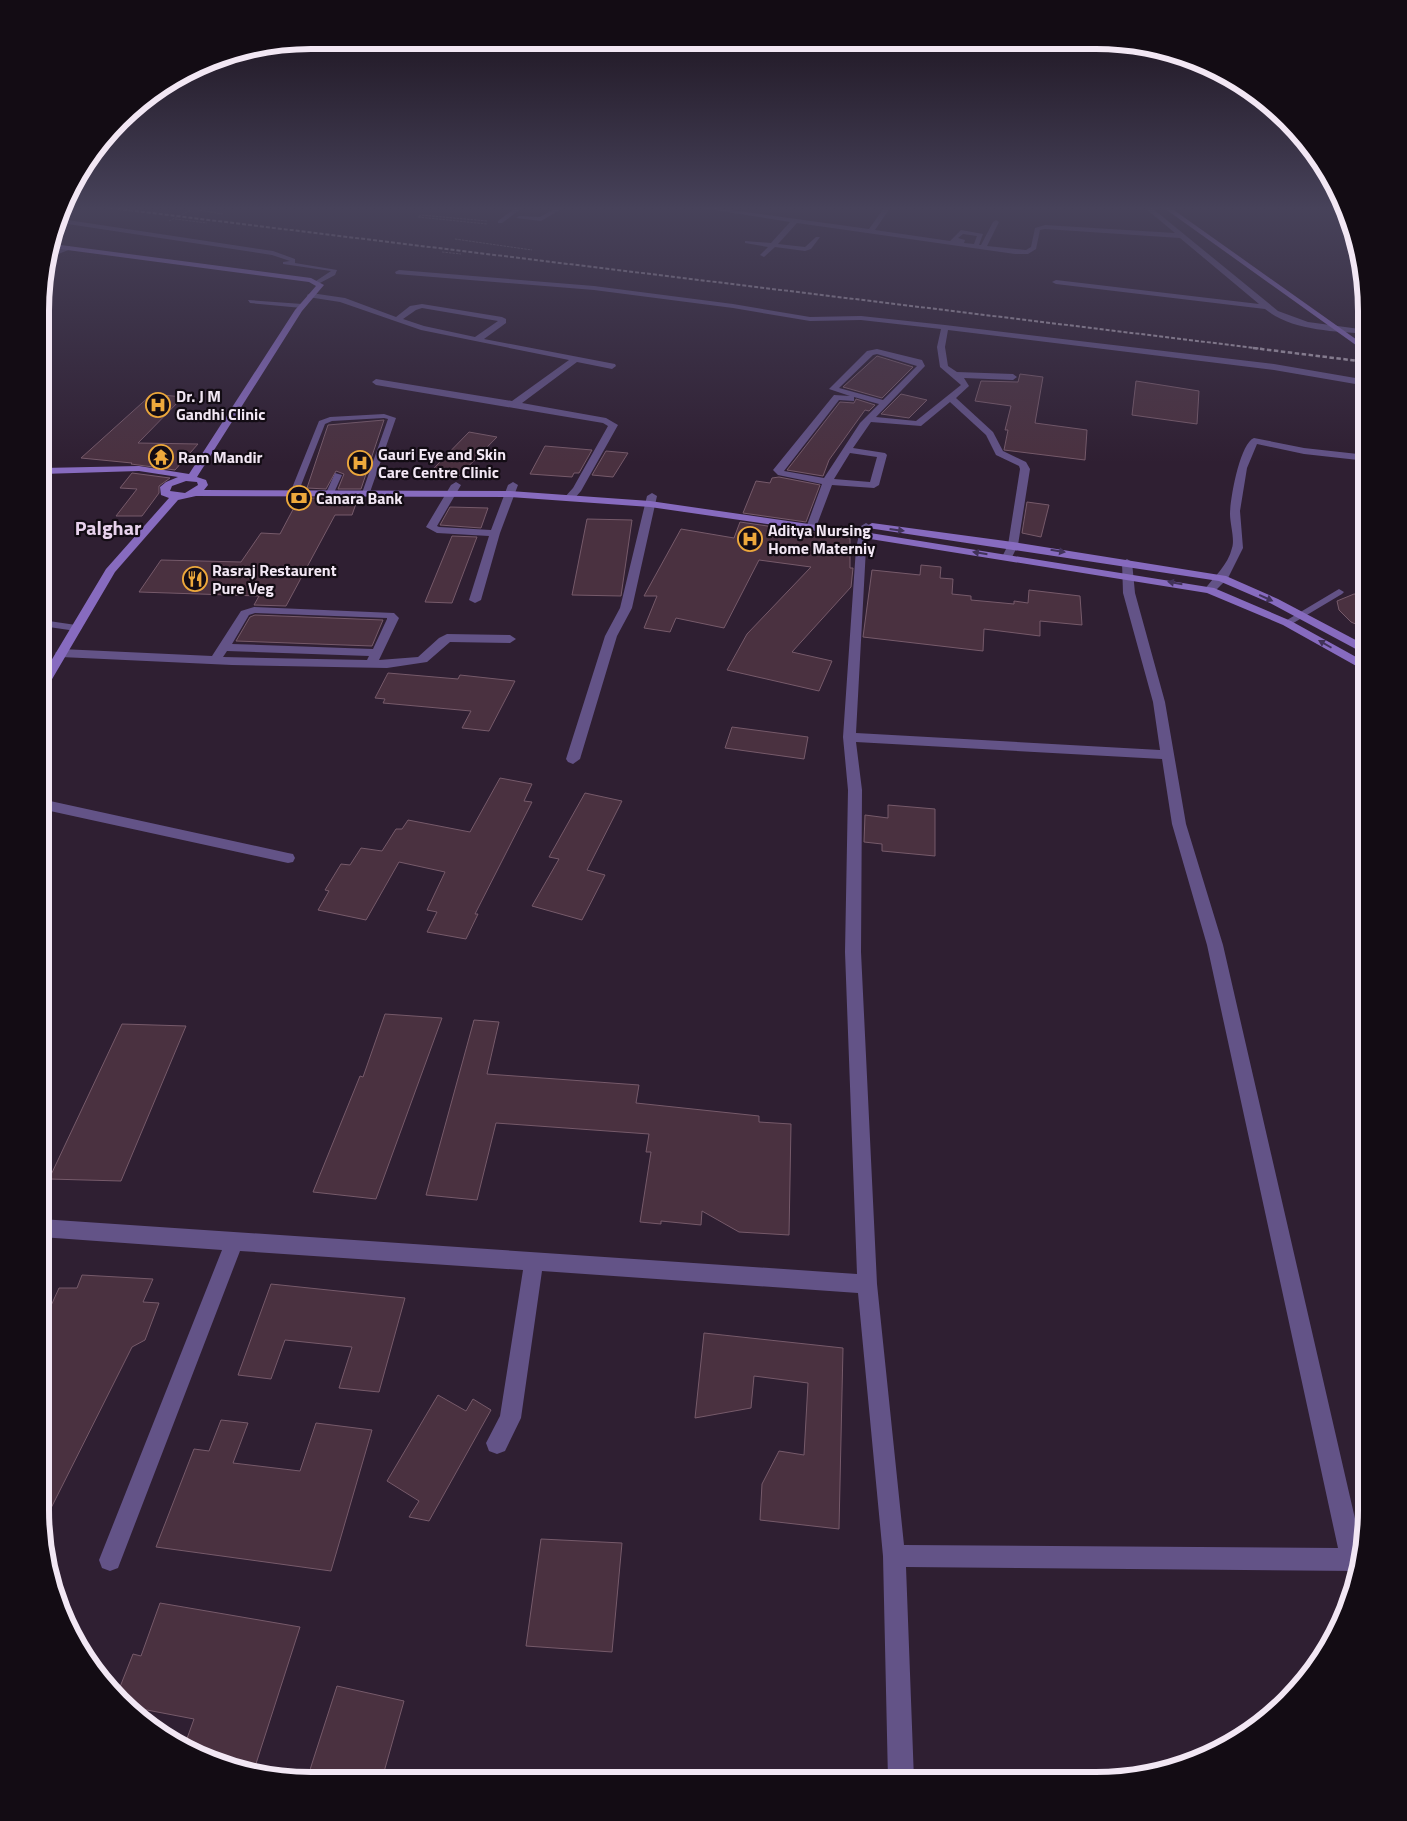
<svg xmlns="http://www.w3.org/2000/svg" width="1407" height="1821" font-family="'Titillium Web',sans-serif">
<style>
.building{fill:#4a3140;stroke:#765a6a}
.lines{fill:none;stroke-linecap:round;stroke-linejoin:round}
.path{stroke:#766878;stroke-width:1;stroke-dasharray:2.5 1;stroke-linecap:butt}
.lane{fill:#635387;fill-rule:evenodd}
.street{fill:#635387;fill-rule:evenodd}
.secondary{fill:#876bbf;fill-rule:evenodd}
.rail-far1{stroke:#b0a4b3;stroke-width:2;stroke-dasharray:4 2;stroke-linecap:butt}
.rail{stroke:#b0a4b3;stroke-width:2.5;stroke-dasharray:4.5 2.5;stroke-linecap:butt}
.oneway{fill:#413258}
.labels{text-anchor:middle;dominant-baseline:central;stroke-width:4.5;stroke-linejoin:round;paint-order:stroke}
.far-poi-label{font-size:16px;font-weight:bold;fill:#f2e7f4;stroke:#130c14;text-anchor:start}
.far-district-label{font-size:20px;font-weight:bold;fill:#e8d2ec;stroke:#130c14}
.rim{fill:none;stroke:#f2e7f4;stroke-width:6}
</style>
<rect width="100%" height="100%" fill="#2f1f32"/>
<path class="building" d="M 877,356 L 913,367 L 882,398 L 843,387 Z
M 1020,374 L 1043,377 L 1035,423 L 1087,430 L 1085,460 L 1004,450 L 1008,430 L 1005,430 L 1011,406 L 975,401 L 981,381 L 1018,382 Z
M 1136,381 L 1199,391 L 1197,424 L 1132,415 Z
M 152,394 L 183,397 L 138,443 L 198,444 L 175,470 L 131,464 L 132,463 L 81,458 Z
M 901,394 L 927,400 L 909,418 L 881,414 Z
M 856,399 L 875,405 L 869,411 L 865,410 L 829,460 L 823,476 L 787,470 L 840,402 L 854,403 Z
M 384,420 L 361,489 L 338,489 L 344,474 L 336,471 L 326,489 L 307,488 L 328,425 Z
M 469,432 L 497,437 L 458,477 L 434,468 Z
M 545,446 L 592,450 L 579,473 L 574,473 L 572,477 L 530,474 Z
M 606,451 L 628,453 L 613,477 L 592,475 Z
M 132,473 L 170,478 L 159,486 L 159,493 L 142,516 L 116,516 L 137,489 L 120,488 Z
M 779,477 L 820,485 L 806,522 L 743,513 L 756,481 L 770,483 L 772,478 Z
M 304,498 L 358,498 L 352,515 L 335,515 L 286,606 L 254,605 L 259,596 L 139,592 L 161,560 L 241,562 L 261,533 L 280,534 L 298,500 Z
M 1027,502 L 1049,505 L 1041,537 L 1022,533 Z
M 450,507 L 488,508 L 481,528 L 440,525 Z
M 587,519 L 632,520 L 621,596 L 572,595 Z
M 740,522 L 850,538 L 850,568 L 853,568 L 851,587 L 792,652 L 832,661 L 819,691 L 727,670 L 747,634 L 811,567 L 759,560 L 724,628 L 676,618 L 670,632 L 644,628 L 657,596 L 644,596 L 681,529 L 734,538 Z
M 452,536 L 477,537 L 452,603 L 425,602 Z
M 921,565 L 941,567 L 940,578 L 953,579 L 952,594 L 971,596 L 971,600 L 1014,604 L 1014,601 L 1028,603 L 1029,590 L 1080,596 L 1082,625 L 1040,621 L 1040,636 L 984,629 L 983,651 L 863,637 L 872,570 L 920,575 Z
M 1354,594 L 1367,595 L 1367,629 L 1351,622 L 1339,610 L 1337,601 Z
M 255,615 L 383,620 L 372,646 L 236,641 L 250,617 Z
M 388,673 L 458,679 L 460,675 L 515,681 L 489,731 L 462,728 L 471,711 L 383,703 L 385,699 L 375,698 Z
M 732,727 L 808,737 L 804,759 L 725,748 Z
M 500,778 L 532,784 L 524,801 L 532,802 L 475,914 L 478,914 L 466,939 L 427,932 L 437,912 L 427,910 L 445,872 L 399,862 L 366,920 L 318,910 L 329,891 L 325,890 L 341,864 L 350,865 L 361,848 L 382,851 L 396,829 L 402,829 L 408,820 L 470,832 Z
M 585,793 L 622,801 L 587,870 L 605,875 L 582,920 L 532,906 L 559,859 L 549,857 Z
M 888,805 L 935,809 L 935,856 L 882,851 L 882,844 L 864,842 L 865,815 L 888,818 Z
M 385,1014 L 442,1018 L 376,1199 L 313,1192 L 360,1076 L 363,1077 Z
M 474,1020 L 499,1022 L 487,1074 L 639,1085 L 636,1103 L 759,1116 L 759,1122 L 791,1124 L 789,1235 L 739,1232 L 702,1211 L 701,1225 L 661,1221 L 661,1224 L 640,1222 L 651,1152 L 646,1152 L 649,1134 L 496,1123 L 477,1200 L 426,1195 Z
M 122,1024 L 186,1026 L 121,1181 L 49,1179 Z
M 82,1275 L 153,1279 L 143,1302 L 159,1303 L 145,1340 L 132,1347 L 42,1526 L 40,1511 L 40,1376 L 46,1364 L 40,1360 L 40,1330 L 59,1288 L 77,1288 Z
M 271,1284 L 405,1298 L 379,1392 L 339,1388 L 352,1347 L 285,1340 L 271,1379 L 238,1375 Z
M 704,1333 L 843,1348 L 839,1529 L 760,1520 L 762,1484 L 779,1451 L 804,1455 L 808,1383 L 754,1376 L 751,1408 L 695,1418 Z
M 438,1395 L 466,1411 L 473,1399 L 491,1410 L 429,1521 L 409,1517 L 419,1501 L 387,1481 Z
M 221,1420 L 248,1423 L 233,1463 L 300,1471 L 316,1423 L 372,1430 L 331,1571 L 156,1547 L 194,1449 L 209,1451 Z
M 541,1539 L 622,1543 L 612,1652 L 526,1646 Z
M 160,1603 L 300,1627 L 253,1773 L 223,1767 L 184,1747 L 194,1719 L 126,1706 L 116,1697 L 133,1654 L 141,1656 Z
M 337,1686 L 404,1701 L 382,1779 L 307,1779 Z"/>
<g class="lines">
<path class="path" d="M 193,209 L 223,214
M 175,219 L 207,223
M 169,221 L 193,209 L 186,208
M 487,221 L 421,215 L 418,217 L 487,224
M 455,239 L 532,250
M 442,252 L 461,254"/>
<path class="lane" d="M 61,219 L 273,251 L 295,259 L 295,263 L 337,270 L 335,275 L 318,284 L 316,281 L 331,271 L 283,264 L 283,262 L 290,261 L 272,255 L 61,223 Z
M 248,300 L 302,304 L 305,306 L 302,308 L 250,303 Z
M 384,414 L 396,418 L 369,495 L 362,493 L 388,419 L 384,418 L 332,421 L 325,424 L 298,493 L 291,495 L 290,493 L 319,421 L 330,417 Z
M 335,473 L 342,475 L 333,495 L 327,495 L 326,493 Z
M 1339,589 L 1344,592 L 1342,594 L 1290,625 L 1287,626 L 1282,623 Z"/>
<path class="street" d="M 65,208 L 74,213 L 62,218 L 66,213 Z
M 515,208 L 522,208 L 502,223 L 498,223 L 498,221 Z
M 556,208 L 563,208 L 541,221 L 516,218 L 519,216 L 540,217 Z
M 702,208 L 716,208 L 869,229 L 884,208 L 890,208 L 875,230 L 950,241 L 961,230 L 983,234 L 979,245 L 981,245 L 993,222 L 996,220 L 999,222 L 987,246 L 1026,250 L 1031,247 L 1035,228 L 1045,225 L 1175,233 L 1145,208 L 1152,208 L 1278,311 L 1308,322 L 1367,330 L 1367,334 C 1334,331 1292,331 1265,309 L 1056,284 L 1052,282 L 1056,280 L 1259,304 L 1180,238 L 1045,229 L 1040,230 L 1036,249 L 1028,254 L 1015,254 L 797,223 L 778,244 L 805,247 L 816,237 L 820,237 L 811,249 L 805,251 L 775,247 L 764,257 L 760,255 L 768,247 L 745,243 L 745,241 L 771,243 L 790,222 ZM 963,234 L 977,236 L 974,244 L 964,243 L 965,240 L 958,238 Z
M 69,246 L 71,249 L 48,258 L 50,253 Z
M 399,270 L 594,286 L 733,304 L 810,317 L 861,316 L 945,325 L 1274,364 L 1367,380 L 1367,386 L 1274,370 L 948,330 L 945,347 L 948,366 L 957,372 L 1013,374 L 1017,377 L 1013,380 L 964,378 L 969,386 L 956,398 L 993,432 L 1003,451 L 1026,462 L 1030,469 L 1018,545 L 1011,559 L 1007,560 L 1002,557 L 1008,545 L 1020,469 L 1019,466 L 996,455 L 986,435 L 950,402 L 921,426 L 871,422 L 853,448 L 885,453 L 887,455 L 879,485 L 874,488 L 832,485 L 815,530 L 807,530 L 806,528 L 822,484 L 778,475 L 773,470 L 834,395 L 850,396 L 829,389 L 867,351 L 877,349 L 922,360 L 925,366 L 876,417 L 916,421 L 961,385 L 940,367 L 937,347 L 941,329 L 861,320 L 810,321 L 733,308 L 594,290 L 396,274 L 395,272 ZM 877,354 L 917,366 L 883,400 L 839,388 L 873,355 ZM 854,397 L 879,404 L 860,423 L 824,478 L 784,471 L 839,400 L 854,401 ZM 850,453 L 877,457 L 870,482 L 834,479 Z
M 311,293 L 345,298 L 396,317 L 410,306 L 422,304 L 502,317 L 506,319 L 506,323 L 484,339 L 615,364 L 616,366 L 612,369 L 577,362 L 522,403 L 606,418 L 618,425 L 581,491 L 573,500 L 564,498 L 573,488 L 608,426 L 603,423 L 376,385 L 372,382 L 376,379 L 512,401 L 569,360 L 421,330 L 340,302 L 308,297 L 307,295 ZM 422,308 L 498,321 L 475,337 L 424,326 L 403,319 L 416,310 Z
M 1254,438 L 1304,448 L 1367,455 L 1367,461 L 1304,454 L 1257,444 L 1247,468 L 1240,511 L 1243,548 L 1228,578 L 1214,592 L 1206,592 L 1204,590 C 1214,577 1228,565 1232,548 C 1235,539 1230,524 1230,514 C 1230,499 1240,443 1254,438 Z
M 456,482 L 461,485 L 437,526 L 439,527 L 491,530 L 508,485 L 513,482 L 518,485 L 500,533 L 481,600 L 475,603 L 469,600 L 489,536 L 437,533 L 426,527 L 451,485 Z
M 652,493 L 657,496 L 632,608 L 617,636 L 580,759 L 573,764 L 568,762 L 566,759 L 605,636 L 620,608 L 647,496 Z
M 866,523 L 871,526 L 866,548 L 856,733 L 1160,750 L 1153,702 L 1123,593 L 1122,562 L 1127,559 L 1132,562 L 1135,593 L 1165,702 L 1186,824 L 1223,945 L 1362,1549 L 1358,1571 L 906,1567 L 914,1780 L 888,1780 L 883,1556 L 858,1293 L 542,1271 L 521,1418 L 505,1451 L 497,1454 L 489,1451 L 486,1443 L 500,1416 L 523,1270 L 240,1251 L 118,1568 L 110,1571 L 102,1568 L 99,1560 L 222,1250 L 41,1237 L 41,1219 L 857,1274 L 845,952 L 848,790 L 843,737 L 856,548 L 861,526 ZM 856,742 L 1162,759 L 1172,824 L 1207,945 L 1338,1548 L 904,1545 L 877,1284 L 861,952 L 862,790 Z
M 254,607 L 394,613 L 399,618 L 379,660 L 418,657 L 439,638 L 447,634 L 510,635 L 516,639 L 510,643 L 450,642 L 427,662 L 387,668 L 232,665 L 61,657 L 55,653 L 61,649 L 212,656 L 241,611 ZM 255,613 L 387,618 L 387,619 L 373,649 L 232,644 L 249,615 ZM 227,651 L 369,656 L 367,660 L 223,657 Z
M 42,620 L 76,625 L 82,628 L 76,631 L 42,626 Z
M 41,799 L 288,853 L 293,854 L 295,858 L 293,862 L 288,863 L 41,809 Z"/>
<path class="secondary" d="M 1164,208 L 1171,208 L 1367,347 L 1367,353 Z
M 53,244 L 311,278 L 324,285 L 302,311 L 197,477 L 206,480 L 208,485 L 204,490 L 510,491 L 650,501 L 864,532 L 1214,588 L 1291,621 L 1367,663 L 1367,672 L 1283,625 L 1207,593 L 864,538 L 650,507 L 510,497 L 196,496 L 178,500 L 115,572 L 48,686 L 42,690 L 42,676 L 106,569 L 169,498 L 161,495 L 160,487 L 166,482 L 178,477 L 139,471 L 42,474 L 42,468 L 139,466 L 189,474 L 295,310 L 316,286 L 309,282 L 52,248 ZM 186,481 L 197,482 L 198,485 L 185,493 L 170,491 L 172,486 Z
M 872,523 L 1013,542 L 1226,576 L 1278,599 L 1367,646 L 1367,655 L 1270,603 L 1219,581 L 868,528 L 867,526 Z"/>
<path class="rail-far1" d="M 111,208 L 1263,349"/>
<path class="rail" d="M 1253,348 L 1367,362"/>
</g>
<defs><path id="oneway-solid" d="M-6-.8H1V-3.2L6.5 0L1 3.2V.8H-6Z" transform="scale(1.25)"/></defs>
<g class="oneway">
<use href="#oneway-solid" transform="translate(897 530) rotate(7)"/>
<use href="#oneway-solid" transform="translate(1058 551) rotate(9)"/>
<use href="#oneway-solid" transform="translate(980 553) rotate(-171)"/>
<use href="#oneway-solid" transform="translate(1175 583) rotate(-170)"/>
<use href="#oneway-solid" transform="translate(1266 598) rotate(24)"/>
<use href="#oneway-solid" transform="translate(1325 644) rotate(-150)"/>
</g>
<linearGradient id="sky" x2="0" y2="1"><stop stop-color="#1a111c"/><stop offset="0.45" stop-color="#47425a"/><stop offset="1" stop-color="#47425a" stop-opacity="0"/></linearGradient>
<rect width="1407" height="463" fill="url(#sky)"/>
<defs>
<symbol id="hospital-ring" viewBox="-11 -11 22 22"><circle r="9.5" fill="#130c14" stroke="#eda83c" stroke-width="1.5"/><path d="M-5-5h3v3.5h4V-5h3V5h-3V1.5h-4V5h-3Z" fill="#eda83c"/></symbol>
<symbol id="temple-ring" viewBox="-11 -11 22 22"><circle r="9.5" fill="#130c14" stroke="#eda83c" stroke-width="1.5"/><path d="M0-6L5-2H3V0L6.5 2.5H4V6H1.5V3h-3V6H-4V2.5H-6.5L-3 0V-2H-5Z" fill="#eda83c"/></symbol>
<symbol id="bank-ring" viewBox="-11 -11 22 22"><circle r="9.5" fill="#130c14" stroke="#eda83c" stroke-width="1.5"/><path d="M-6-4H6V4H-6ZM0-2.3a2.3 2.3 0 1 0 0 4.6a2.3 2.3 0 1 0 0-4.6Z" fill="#eda83c"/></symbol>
<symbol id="restaurant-ring" viewBox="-11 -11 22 22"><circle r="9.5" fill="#130c14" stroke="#eda83c" stroke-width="1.5"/><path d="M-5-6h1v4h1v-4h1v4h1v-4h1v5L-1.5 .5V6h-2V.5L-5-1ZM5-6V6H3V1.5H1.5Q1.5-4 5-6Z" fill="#eda83c"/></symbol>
</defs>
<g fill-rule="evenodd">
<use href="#hospital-ring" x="144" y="391" width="28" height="28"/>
<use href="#temple-ring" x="147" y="443" width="28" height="28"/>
<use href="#hospital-ring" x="346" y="449" width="28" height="28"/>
<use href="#bank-ring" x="285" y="484" width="28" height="28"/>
<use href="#hospital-ring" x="736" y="525" width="28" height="28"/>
<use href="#restaurant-ring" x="181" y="565" width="28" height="28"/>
</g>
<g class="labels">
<g class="far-poi-label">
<text x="176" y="396">Dr. J M<tspan x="176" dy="18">Gandhi Clinic</tspan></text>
<text x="378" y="454">Gauri Eye and Skin<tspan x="378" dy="18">Care Centre Clinic</tspan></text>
<text x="178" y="457">Ram Mandir</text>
<text x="316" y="498">Canara Bank</text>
<text x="768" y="530">Aditya Nursing<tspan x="768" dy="18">Home Materniy</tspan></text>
<text x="212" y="570">Rasraj Restaurent<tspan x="212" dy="18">Pure Veg</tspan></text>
</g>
<g class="far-district-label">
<text x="108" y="527">Palghar</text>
</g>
</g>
<path d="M0 0H1407V1821H0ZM311 49H1096A262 262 0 0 1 1358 311V1510A262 262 0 0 1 1096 1772H311A262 262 0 0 1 49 1510V311A262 262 0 0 1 311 49Z" fill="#130c14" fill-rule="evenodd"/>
<path class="rim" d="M311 49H1096A262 262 0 0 1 1358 311V1510A262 262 0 0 1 1096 1772H311A262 262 0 0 1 49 1510V311A262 262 0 0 1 311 49Z"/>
</svg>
